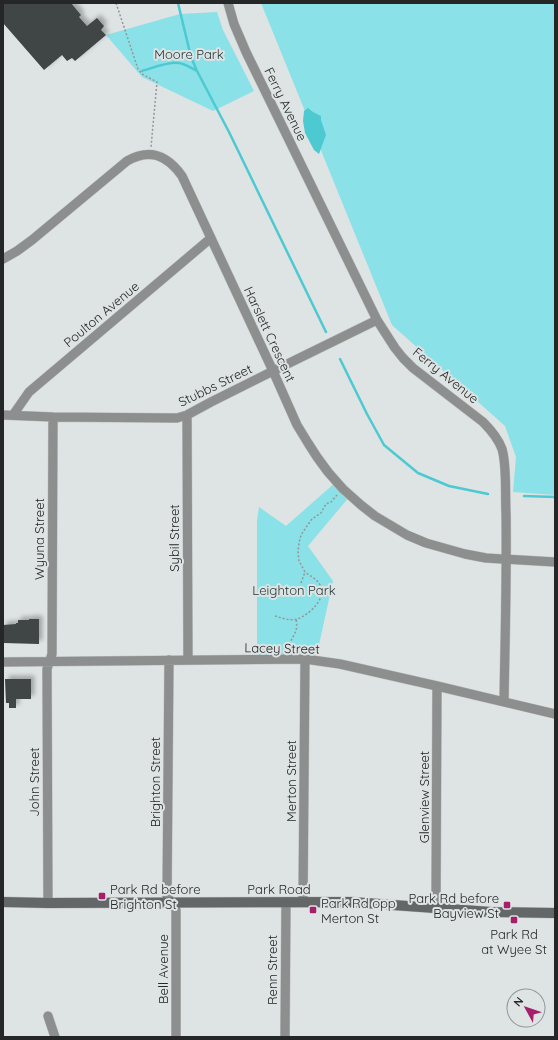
<svg xmlns="http://www.w3.org/2000/svg" width="558" height="1040" font-family="Quicksand,sans-serif">
<style>
.green{fill:#8ae1e8}
.water{fill:#4dc9d2}
.lines{fill:none;stroke-linecap:round;stroke-linejoin:round}
.stream{stroke:#4dc9d2;stroke-width:2.5}
.building{fill:#404444;filter:url(#shadow)}
.street-casing{stroke:#bdc1c1;stroke-width:10}
.secondary-casing{stroke:#bdc1c1;stroke-width:11}
.path{stroke:#939696;stroke-width:1.5;stroke-dasharray:2 2;stroke-linecap:butt}
.street{stroke:#8d8e8e;stroke-width:9}
.secondary{stroke:#646767;stroke-width:10}
.poi-dot{fill:#a51f6b;stroke:#dee3e3;stroke-width:1.5}
.labels{text-anchor:middle;dominant-baseline:central;stroke-width:4;stroke-linejoin:round;paint-order:stroke}
.park-label{font-size:13px;fill:#1c3133;stroke:#dee3e3}
.street-label{font-size:13px;fill:#252626;stroke:#dee3e3}
.poi-label{font-size:13px;fill:#252626;stroke:#dee3e3;text-anchor:start}
</style>
<defs>
<filter id="shadow"><feDropShadow dx="3.5" dy="-3.5" stdDeviation="2" flood-color="#0004"/></filter>
</defs>
<rect width="100%" height="100%" fill="#dee3e3"/>
<path class="green" d="M 261,3 L 555,3 L 555,495 L 513,492 L 516,457 L 505,426 L 392,325 Z
M 217,12 L 223,30 L 254,91 L 213,111 L 142,77 L 106,35 L 180,14 Z
M 336,482 L 350,496 L 308,546 L 333,581 L 318,649 L 305,659 L 256,660 L 257,650 L 257,521 L 259,507 L 286,526 Z"/>
<path class="water" d="M 308,108 L 313,112 L 321,116 L 321,120 L 326,135 L 319,154 L 314,150 L 305,133 L 303,121 L 304,111 Z"/>
<g class="lines">
<path class="stream" d="M 178,3 L 191,57 L 197,71 L 229,132 L 326,332
M 142,71 C 153,68 169,61 179,63 C 186,64 191,68 197,71
M 340,359 L 367,414 L 384,445 L 418,473 L 449,486 L 488,494
M 524,496 L 555,497"/>
</g>
<path class="building" d="M 3,3 L 71,3 L 81,15 L 79,17 L 87,26 L 97,18 L 104,26 L 101,30 L 106,35 L 75,61 L 72,58 L 67,61 L 62,55 L 44,70 L 3,23 Z
M 29,619 L 39,619 L 39,644 L 4,643 L 3,643 L 3,625 L 16,624 L 16,623 L 18,623 L 18,620 L 29,620 Z
M 5,679 L 31,679 L 31,699 L 16,699 L 16,708 L 9,708 L 9,703 L 6,703 Z"/>
<g class="lines">
<defs>
<path id="street" d="M 228,3 L 234,24 L 246,52 L 377,320 L 395,348 L 403,358 L 413,368 L 483,422 C 491,430 498,438 502,449 C 507,465 505,495 506,513 C 507,576 505,639 504,702
M 3,259 L 17,251 L 32,240 L 127,161 C 150,148 167,155 182,176 L 273,371 L 297,425 L 308,443 L 317,457 L 328,472 L 343,489 L 361,505 L 375,516 L 407,535 L 426,543 L 465,554 L 486,558 L 555,562
M 3,415 L 53,417 L 177,418 L 187,415 L 211,402 L 273,371 L 377,320
M 13,415 L 29,392 L 211,238
M 187,415 L 188,660
M 169,660 L 167,896 L 176,910 L 176,1037
M 3,662 L 305,659 L 340,664 L 437,686 L 555,714
M 303,902 L 305,659
M 48,903 L 47,669 L 52,654 L 53,417
M 435,908 L 436,897 L 437,686
M 48,1016 L 55,1037
M 285,1037 L 286,902"/>
<path id="secondary" d="M 3,902 L 48,903 L 351,902 L 491,912 L 555,913"/>
</defs>
<use href="#street" class="street-casing"/>
<use href="#secondary" class="secondary-casing"/>
<path class="path" d="M 116,3 L 138,69 L 142,74 L 157,82 L 151,147
M 301,583 L 305,572 L 299,561 L 298,552 L 299,543 L 301,535 L 309,523 L 312,519 L 321,513 L 326,504 L 331,502 L 337,495
M 275,616 C 282,618 290,621 297,619 C 308,616 326,599 321,587 C 319,580 310,576 305,572
M 288,648 C 289,642 293,638 295,633 C 297,629 297,624 296,619"/>
<use href="#street" class="street"/>
<use href="#secondary" class="secondary"/>
</g>
<g class="poi-dot">
<rect x="98" y="892" width="8" height="8" rx="2"/>
<rect x="503" y="901" width="8" height="8" rx="2"/>
<rect x="309" y="906" width="8" height="8" rx="2"/>
<rect x="510" y="916" width="8" height="8" rx="2"/>
</g>
<g class="labels">
<g class="park-label">
<text x="189" y="54">Moore Park</text>
<text x="294" y="590">Leighton Park</text>
</g>
<g class="street-label">
<text transform="translate(286 104) rotate(64)">Ferry Avenue</text>
<text transform="translate(101 314) rotate(-40)">Poulton Avenue</text>
<text transform="translate(270 334) rotate(65)">Harslett Crescent</text>
<text transform="translate(446 375) rotate(39)">Ferry Avenue</text>
<text transform="translate(215 385) rotate(-26)">Stubbs Street</text>
<text transform="translate(174 538) rotate(-90)">Sybil Street</text>
<text transform="translate(39 539) rotate(-90)">Wyuna Street</text>
<text transform="translate(282 648) rotate(1)">Lacey Street</text>
<text transform="translate(291 781) rotate(-90)">Merton Street</text>
<text transform="translate(34 782) rotate(-90)">John Street</text>
<text transform="translate(155 782) rotate(-90)">Brighton Street</text>
<text transform="translate(424 797) rotate(-90)">Glenview Street</text>
<text x="279" y="889">Park Road</text>
<text transform="translate(163 969) rotate(-90)">Bell Avenue</text>
<text transform="translate(272 970) rotate(-90)">Renn Street</text>
</g>
<g class="poi-label">
<text x="110" y="889">Park Rd before<tspan x="110" dy="15">Brighton St</tspan></text>
<text x="499" y="898" text-anchor="end">Park Rd before<tspan x="499" dy="15">Bayview St</tspan></text>
<text x="321" y="903">Park Rd opp<tspan x="321" dy="15">Merton St</tspan></text>
<text x="514" y="934" text-anchor="middle">Park Rd<tspan x="514" dy="15">at Wyee St</tspan></text>
</g>
</g>
<rect width="558" height="1040" fill="none" stroke="#252626" stroke-width="8"/>
<g transform="translate(526 1008) rotate(310)"><circle r="19" fill="#dee3e3" stroke="#949797"/>
<path d="M0-3L7 15L0 10L-7 15Z" fill="#a51f6b"/>
<text y="-6" font-size="11" font-weight="bold" text-anchor="middle" fill="#252626">N</text>
</g>
</svg>
